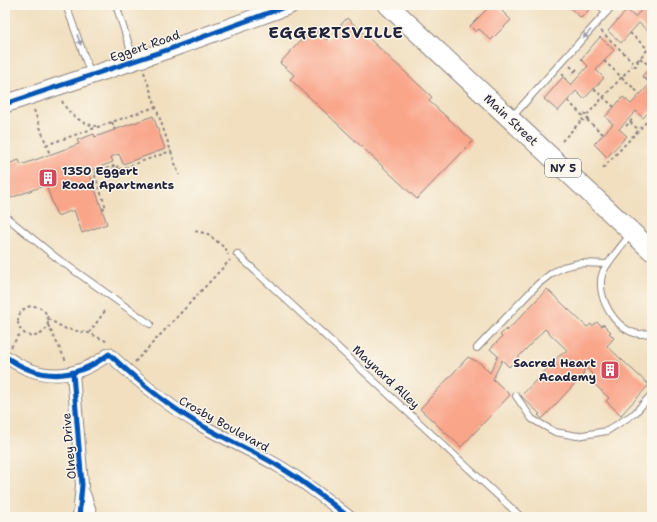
<svg xmlns="http://www.w3.org/2000/svg" width="657" height="522" font-family="'Shantell Sans',sans-serif">
<style>
.building{fill:#f9a58a}
.lines{fill:none;stroke-linecap:round;stroke-linejoin:round}
.lane-casing{stroke:#8a807d;stroke-width:8}
.street-casing{stroke:#8a807d;stroke-width:14}
.secondary-casing{stroke:#8a807d;stroke-width:19}
.primary-casing{stroke:#8a807d;stroke-width:21}
.path{stroke:#8a807d;stroke-width:2;stroke-dasharray:3 3;stroke-linecap:butt}
.lane{stroke:#fff;stroke-width:6}
.street{stroke:#fff;stroke-width:12}
.secondary{stroke:#fff;stroke-width:17}
.primary{stroke:#fff;stroke-width:19}
.cycleway-casing{stroke:#fbf7ec;stroke-width:8}
.cycleway{stroke:#0057b8;stroke-width:5}
.oneway{fill:#9c9ca7}
.labels{text-anchor:middle;dominant-baseline:central;stroke-width:3;stroke-linejoin:round;paint-order:stroke}
.shield{fill:#fbf7ec;stroke:#636270;stroke-width:1}
.shield-label{font-size:11px;font-weight:bold;fill:#22223b}
.street-label{font-size:12px;fill:#22223b;stroke:#fbf7ec}
.poi-label{font-size:12px;font-weight:bold;fill:#22223b;stroke:#fbf7ec;text-anchor:start}
.district-label{font-size:16px;font-weight:bold;letter-spacing:1px;fill:#22223b;stroke:#fbf7ec}
</style>
<rect width="100%" height="100%" fill="#fbf7ec"/>
<filter id="ink" filterUnits="userSpaceOnUse"><feTurbulence type="fractalNoise" baseFrequency=".025" numOctaves="2"/><feDisplacementMap in="SourceGraphic" scale="8" xChannelSelector="R" yChannelSelector="G"/><feConvolveMatrix kernelMatrix="1 2 1 2 8 2 1 2 1" color-interpolation-filters="sRGB"/></filter>
<filter id="wash" filterUnits="userSpaceOnUse"><feTurbulence type="fractalNoise" baseFrequency=".012" numOctaves="4" result="noise"/><feDisplacementMap in="SourceGraphic" scale="16" xChannelSelector="R" yChannelSelector="G"/><feGaussianBlur stdDeviation="0.9" result="paint"/><feColorMatrix in="noise" values="0 0 0 0 0 0 0 0 0 0 0 0 0 0 0 0 0 1.4 0 .05"/><feComposite in="paint" operator="in"/></filter>
<g filter="url(#wash)">
<rect width="100%" height="100%" fill="#f1dfbf"/>
<g id="blocks">
<path class="building" d="M 491,5 L 496,5 L 511,20 L 491,40 L 479,29 L 476,32 L 470,26 Z
M 567,5 L 585,5 L 590,9 L 581,18 Z
M 646,5 L 652,5 L 652,26 L 648,31 L 639,23 L 621,43 L 608,31 L 627,10 L 635,17 Z
M 347,18 L 432,97 L 429,101 L 473,141 L 417,199 L 290,79 L 294,75 L 280,63 L 314,26 L 327,40 Z
M 600,37 L 614,50 L 596,70 L 604,78 L 584,99 L 576,91 L 558,111 L 544,99 L 563,77 L 571,85 L 588,66 L 581,59 Z
M 652,65 L 652,109 L 643,118 L 636,111 L 619,129 L 627,136 L 607,157 L 594,144 L 613,124 L 605,117 L 623,97 L 631,104 L 650,84 L 642,76 Z
M 153,116 L 165,149 L 123,164 L 119,154 L 111,157 L 113,162 L 89,171 L 107,224 L 82,233 L 74,210 L 57,216 L 46,185 L 5,200 L 5,165 L 19,160 L 21,165 L 79,144 L 77,140 L 94,134 L 95,137 Z
M 547,289 L 587,327 L 591,324 L 592,326 L 597,322 L 602,326 L 603,324 L 611,332 L 609,333 L 614,338 L 607,346 L 649,385 L 621,415 L 606,401 L 609,398 L 589,379 L 593,375 L 585,367 L 583,375 L 542,419 L 538,415 L 540,414 L 521,396 L 560,355 L 568,351 L 545,329 L 509,367 L 502,360 L 493,379 L 510,395 L 461,447 L 420,409 L 468,357 L 480,363 L 490,373 L 498,356 L 490,349 L 502,337 L 500,335 L 506,329 L 507,331 Z"/>
</g>
</g>
<g filter="url(#ink)">
<use href="#blocks" fill-opacity="0" stroke="#8a807d" stroke-width="1"/>
<g class="lines">
<defs>
<path id="lane" d="M 66,5 L 91,75
M 116,5 L 134,60
M 599,5 L 607,12
M 511,118 L 613,5
M 5,216 L 58,259 L 150,324
M 630,235 C 624,243 606,264 603,272 C 594,294 615,332 640,334 C 644,334 648,333 652,333
M 237,254 L 521,517
M 477,348 L 538,284 L 552,273 L 563,267 L 580,263 L 608,264
M 516,396 L 532,419 L 555,432 L 577,436 L 607,431 L 635,413 L 652,394"/>
<path id="street" d="M 5,356 C 40,382 75,380 109,354 C 139,382 171,409 208,429 C 232,442 257,453 280,467 C 305,482 327,500 349,517
M 73,373 L 82,485 L 79,517
M 84,494 L 92,517"/>
<path id="secondary" d="M 5,104 L 167,50 L 290,5"/>
<path id="primary" d="M 388,5 L 652,251"/>
</defs>
<use href="#lane" class="lane-casing"/>
<use href="#street" class="street-casing"/>
<use href="#secondary" class="secondary-casing"/>
<use href="#primary" class="primary-casing"/>
<path class="path" d="M 636,8 L 639,5
M 601,31 L 632,61
M 630,33 L 648,49
M 640,58 L 651,67
M632 63a3 3 0 1 1 6 0a3 3 0 1 1-6 0Z
M 604,61 L 640,94
M 637,61 L 652,45
M 570,66 L 575,71 L 571,75
M 575,71 L 579,67
M 144,72 L 179,175
M 562,74 L 566,78 L 565,79
M 594,89 L 614,107
M 62,101 C 68,114 82,124 96,126
M 568,101 L 582,115 L 581,118 L 584,121 L 588,119 L 588,117 L 586,114 L 582,115
M 34,110 L 50,155
M 587,115 L 632,66
M 587,120 L 603,134
M 112,122 L 115,130
M 630,122 L 633,118
M 626,126 L 630,122 L 639,130
M 562,141 L 582,120
M 46,145 L 155,107
M 603,168 L 652,116
M 102,209 L 106,208 L 94,173 L 117,165 L 118,170 L 171,151
M 195,231 L 208,234 L 226,249 L 228,255
M18 321a15 15 0 1 1 30 0a15 15 0 1 1-30 0Z
M 48,319 L 66,329 L 89,333 L 108,342
M 48,325 L 66,361
M 89,333 L 105,311
M 11,347 L 21,332
M 135,362 L 230,260"/>
<use href="#lane" class="lane"/>
<use href="#street" class="street"/>
<use href="#secondary" class="secondary"/>
<use href="#primary" class="primary"/>
<defs>
<path id="cycleway" d="M 5,104 L 167,50 L 290,5
M 5,356 C 40,382 75,380 109,354 C 139,382 171,409 208,429 C 232,442 257,453 280,467 C 305,482 327,500 349,517
M 73,373 L 82,485 L 79,517"/>
</defs>
<use href="#cycleway" class="cycleway-casing"/>
<use href="#cycleway" class="cycleway"/>
</g>
<defs><path id="oneway-solid" d="M-6-.8H1V-3.2L6.5 0L1 3.2V.8H-6Z"/></defs>
<g class="oneway">
<use href="#oneway-solid" transform="translate(587 34) rotate(132)"/>
<use href="#oneway-solid" transform="translate(79 40) rotate(70)"/>
</g>
</g>
<defs>
<symbol id="building-square" viewBox="-11 -11 22 22"><rect x="-9" y="-9" width="18" height="18" rx="4" fill="#d1495b" stroke="#fbf7ec"/><path d="M-4-6H4V6H1V3H-1V6H-4ZM-2.5-4.3h1.7v1.8h-1.7ZM.8-4.3h1.7v1.8H.8ZM-2.5-1h1.7V.8h-1.7ZM.8-1h1.7V.8H.8Z" fill="#fff"/></symbol>
</defs>
<g fill-rule="evenodd">
<use href="#building-square" x="37" y="167" width="22" height="22"/>
<use href="#building-square" x="599" y="359" width="22" height="22"/>
</g>
<g class="labels">
<rect class="shield" x="545" y="159" width="36" height="18" rx="3"/>
<g class="shield-label">
<text x="563" y="168">NY 5</text>
</g>
<g class="street-label">
<text transform="translate(145 46) rotate(-19)">Eggert Road</text>
<text transform="translate(511 120) rotate(43)">Main Street</text>
<text transform="translate(386 377) rotate(43)">Maynard Alley</text>
<text transform="translate(224 424) rotate(29)">Crosby Boulevard</text>
<text transform="translate(69 446) rotate(-95)">Olney Drive</text>
</g>
<g class="poi-label">
<text x="62" y="171">1350 Eggert<tspan x="62" dy="14">Road Apartments</tspan></text>
<text x="596" y="363" text-anchor="end">Sacred Heart<tspan x="596" dy="14">Academy</tspan></text>
</g>
<g class="district-label">
<text x="336" y="32">EGGERTSVILLE</text>
</g>
</g>
<rect width="657" height="522" fill="none" stroke="#fbf7ec" stroke-width="20"/>
</svg>
